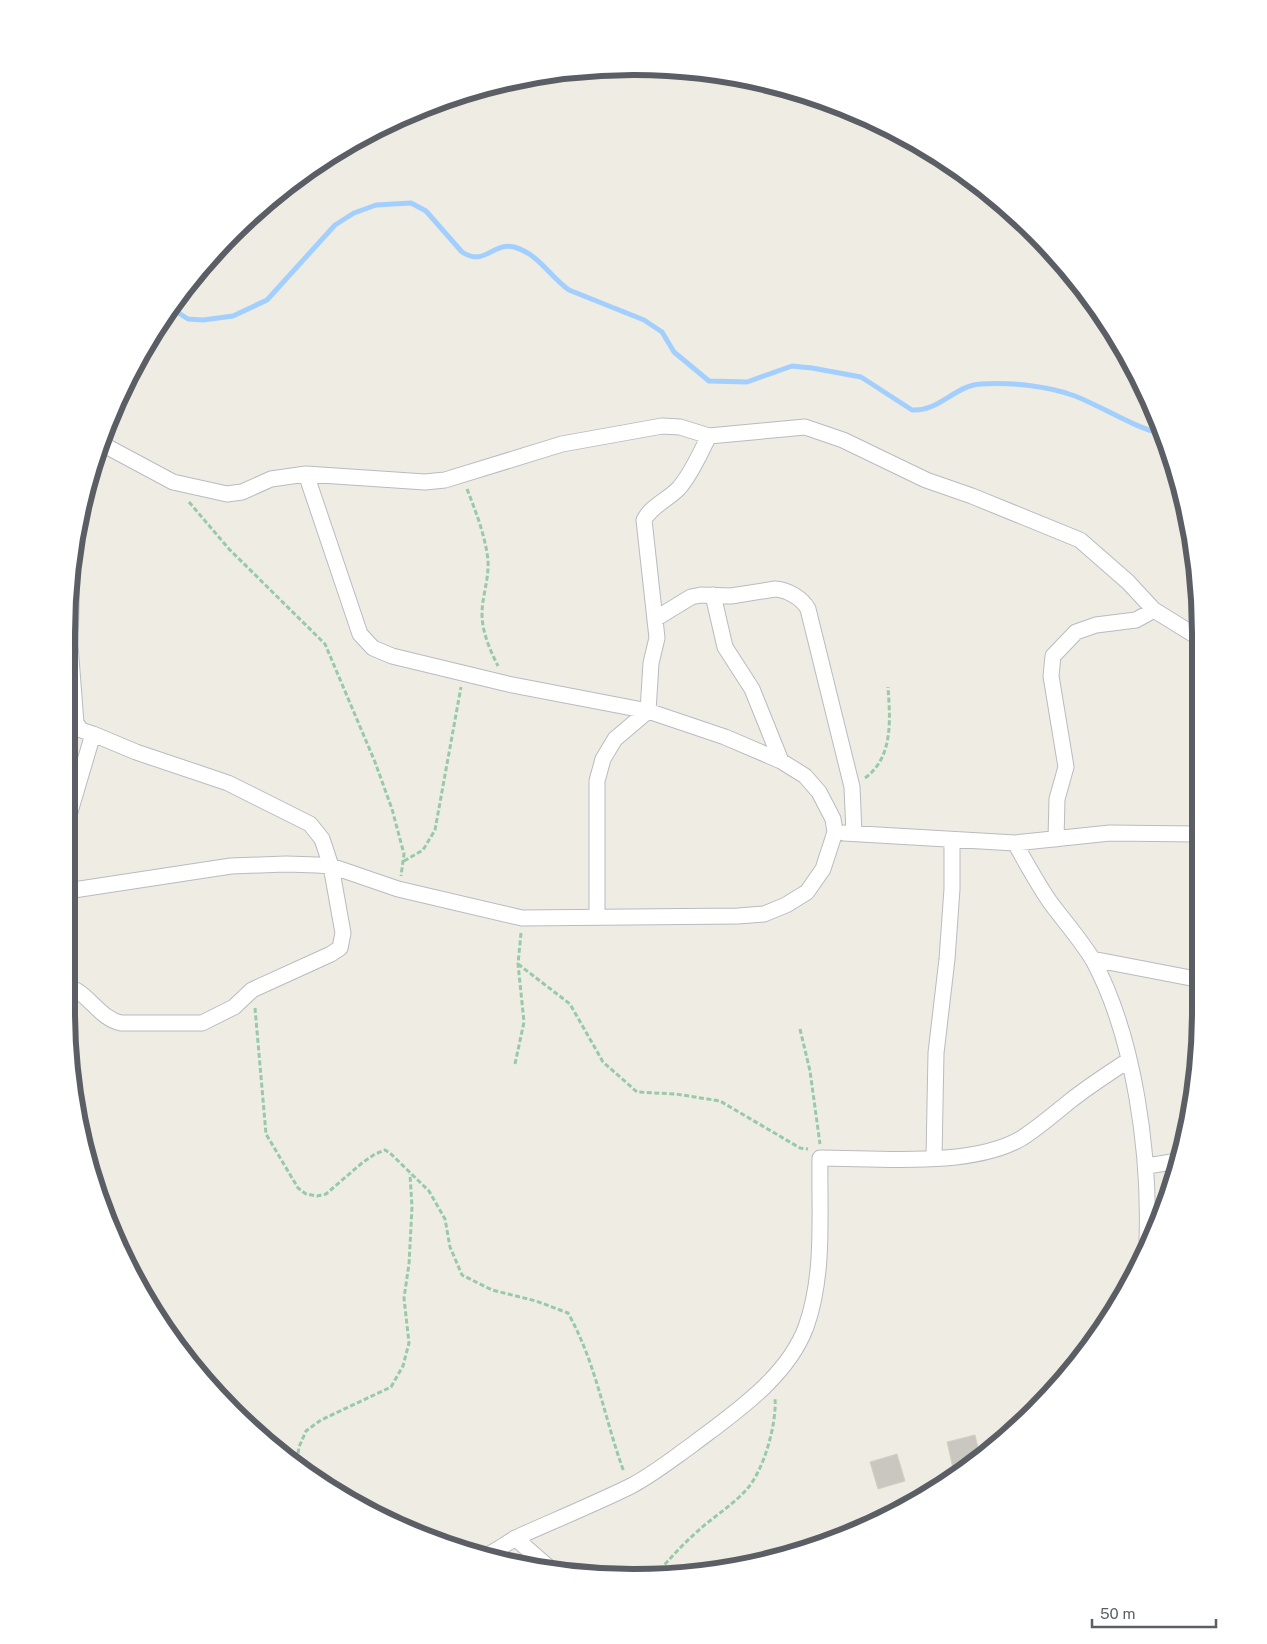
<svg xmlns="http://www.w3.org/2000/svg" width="1267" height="1644" font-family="'Public Sans',sans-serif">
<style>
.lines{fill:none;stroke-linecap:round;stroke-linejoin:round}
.stream{stroke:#a3cfff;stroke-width:5}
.building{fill:#cac7c0;stroke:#d4d0c1}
.street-casing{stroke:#b8bbc0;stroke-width:17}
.path{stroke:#96caa9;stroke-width:3;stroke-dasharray:5 2.5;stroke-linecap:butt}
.street{stroke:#fff;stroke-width:15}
.rim{fill:none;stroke:#5b5f65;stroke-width:6}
</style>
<rect width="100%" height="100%" fill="#efede3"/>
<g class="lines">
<path class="stream" d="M 171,308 L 188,319 L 203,320 L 233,316 L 267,300 L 335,225 L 354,213 L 376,205 L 411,203 L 426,211 L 462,252 C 485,267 492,242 514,247 C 539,254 550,277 569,290 L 644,320 L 662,332 L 674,352 L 709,381 L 747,382 L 792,366 L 812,368 L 861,377 L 912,410 C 939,412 955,385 981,384 C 1011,382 1048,386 1075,396 C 1105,408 1131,426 1162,434"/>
</g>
<path class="building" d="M 975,1435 L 980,1456 L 973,1462 L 953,1468 L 947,1442 Z
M 897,1454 L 905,1481 L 878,1489 L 870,1462 Z"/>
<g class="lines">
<defs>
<path id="street" d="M 102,444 L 173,482 L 227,494 L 242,492 L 271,479 L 306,474 L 425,482 L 445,480 L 562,444 L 662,426 L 680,427 L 709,436 L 805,427 L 843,440 L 926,480 L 972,496 L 1080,540 L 1128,582 L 1154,610 L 1196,636
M 713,595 L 725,647 L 752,689 L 781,761
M 655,619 L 691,597 L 701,595 L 731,596 L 775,589 C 788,590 802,598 808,609 L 852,787 L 854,833
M 67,822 L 93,734 L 81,730 L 76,723 L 70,645 L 72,571
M 844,833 L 1015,843 L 1110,833 L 1196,834
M 1056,839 L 1057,799 L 1066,767 L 1051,676 L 1053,656 L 1076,632 L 1096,625 L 1136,620 L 1154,610
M 1015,843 C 1026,863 1037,883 1050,902 C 1064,921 1081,940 1093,960 C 1135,1038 1150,1154 1147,1241
M 67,891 L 231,866 L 286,864 L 317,865 L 331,866 L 398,889 L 522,918 L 738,916 L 764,914 L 786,905 L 807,892 L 823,869 L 835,832 L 833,819 L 819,792 L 805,776 L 781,761 L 725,737 L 648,711 L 508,684 L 392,656 L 373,648 L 360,634 L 306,474
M 597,915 L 597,781 L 603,759 L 615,739 L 648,711 L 651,663 L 657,638 L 644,520 C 651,506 669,499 679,488 C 692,473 700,453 709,436
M 1092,959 L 1196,979
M 66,986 C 89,992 98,1018 121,1023 L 202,1023 L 234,1007 L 252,990 L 331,954 L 340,948 L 343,933 L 331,866 L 322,839 L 310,824 L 228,783 L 136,752 L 93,734
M 934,1158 L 936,1053 L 947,959 L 952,889 L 952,841
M 1147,1166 L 1178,1161
M 515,1538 L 554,1572
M 482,1557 C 497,1552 508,1541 522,1535 C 558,1519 594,1504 629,1487 C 651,1476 672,1459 692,1445 C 734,1413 787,1378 806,1327 C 825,1274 819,1213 820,1158 C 880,1158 971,1168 1022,1138 C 1039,1127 1054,1114 1070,1101 C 1089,1086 1109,1073 1129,1060"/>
</defs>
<use href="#street" class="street-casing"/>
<path class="path" d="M 467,489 C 476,512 485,535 488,560 C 489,581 482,596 482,614 C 482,632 490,650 498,666
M 189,502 L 229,549 L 325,644 L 375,762 L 392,809 L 404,854 L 401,876
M 865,778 C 894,757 890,718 888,687
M 404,861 L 423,850 L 435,830 L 461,687
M 518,964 L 570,1004 L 603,1062 L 637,1092 L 676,1094 L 720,1101 L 800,1148 L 808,1149
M 255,1008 L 266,1134 L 298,1188 L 306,1194 L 317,1196 L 326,1194 L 362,1163 L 375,1154 L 385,1150 L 390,1153 L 429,1191 L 445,1219 L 450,1247 L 462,1275 L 492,1290 L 536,1301 L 568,1313 C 597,1365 604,1418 624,1472
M 800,1029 L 810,1071 L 820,1144
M 515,1064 L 524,1022 L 518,964 L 521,933
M 297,1461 L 299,1447 L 306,1431 L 321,1420 L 391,1387 L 403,1366 L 409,1343 L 404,1298 L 409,1264 L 412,1207 L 410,1174
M 655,1576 C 669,1559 684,1543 700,1529 C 716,1515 734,1504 747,1489 C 764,1470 777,1423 775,1398"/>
<use href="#street" class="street"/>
</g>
<path d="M0 0H1267V1644H0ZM633 75H634A558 558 0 0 1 1192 633V1011A558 558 0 0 1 634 1569H633A558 558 0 0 1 75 1011V633A558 558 0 0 1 633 75Z" fill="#fff" fill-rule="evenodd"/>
<path class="rim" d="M633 75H634A558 558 0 0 1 1192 633V1011A558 558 0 0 1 634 1569H633A558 558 0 0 1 75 1011V633A558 558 0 0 1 633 75Z"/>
<path d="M1092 1619v8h124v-8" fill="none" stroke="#5b5f65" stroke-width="2.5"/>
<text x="1100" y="1619" font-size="15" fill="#5b5f65" stroke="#ffffff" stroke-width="4" paint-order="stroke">50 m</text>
</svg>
